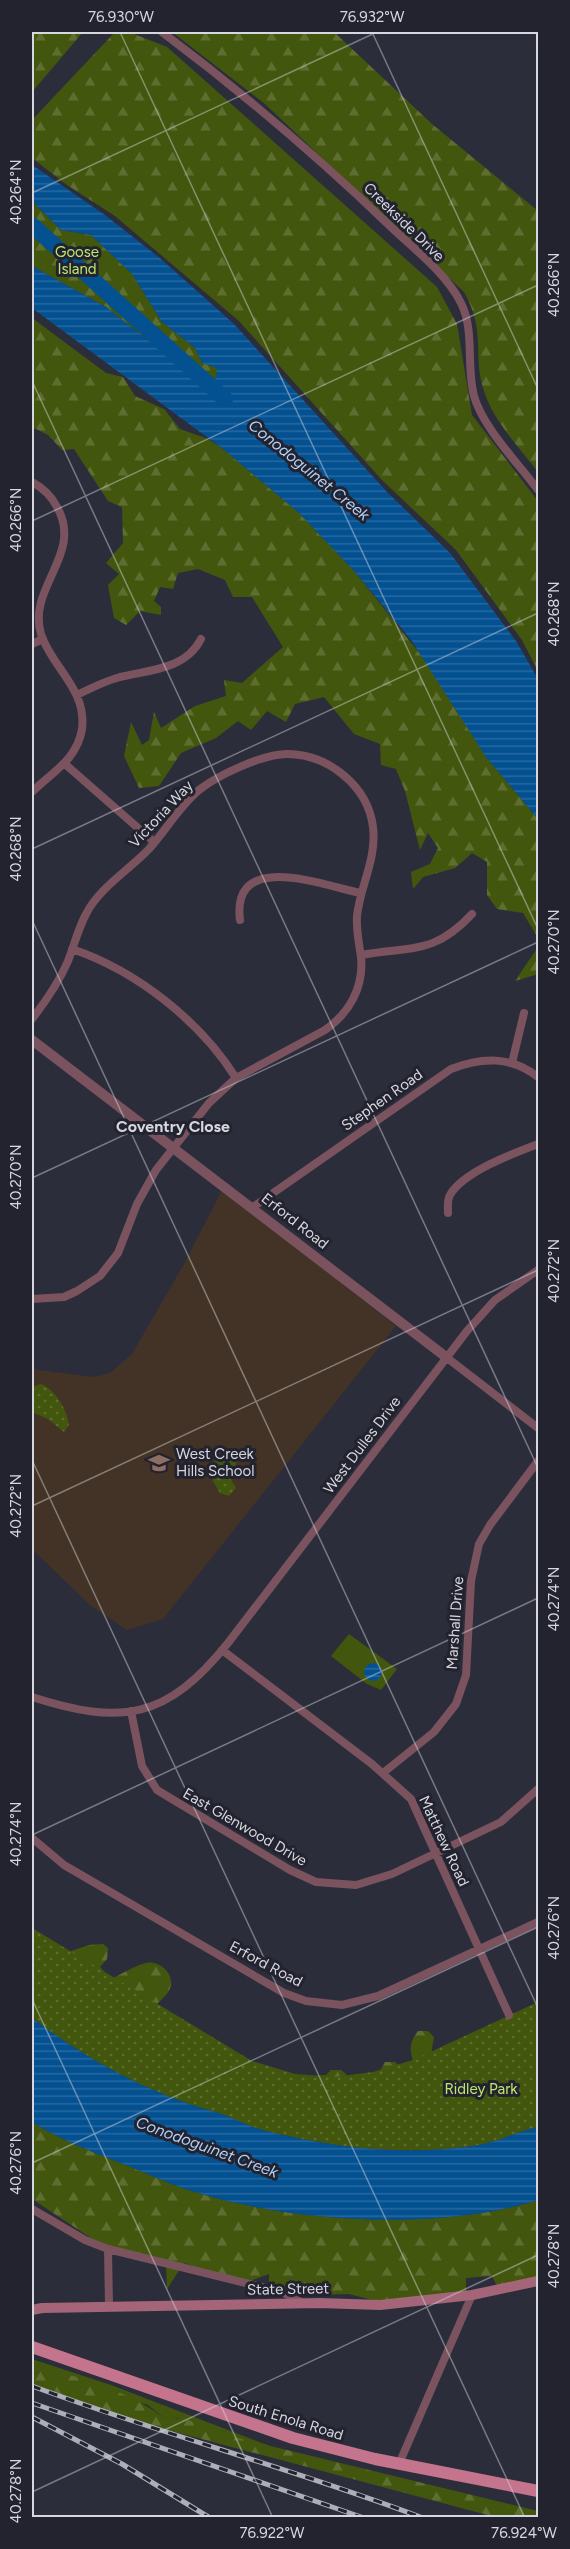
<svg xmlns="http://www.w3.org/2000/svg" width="570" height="2549" font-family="Figtree,sans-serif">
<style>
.education{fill:#423326}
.grass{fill:#42570d}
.forest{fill:url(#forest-firs)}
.park{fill:url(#park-dots)}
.water{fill:url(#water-rules)}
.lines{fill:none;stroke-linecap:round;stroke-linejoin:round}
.river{stroke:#045191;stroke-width:16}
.minor{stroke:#7a535e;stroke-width:8}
.tertiary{stroke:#7a535e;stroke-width:10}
.secondary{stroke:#a46579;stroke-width:10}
.primary{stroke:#c4748d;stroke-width:12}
.rail-casing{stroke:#aeaeb8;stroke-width:5}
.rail{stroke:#232330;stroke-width:3;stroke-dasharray:9;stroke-linecap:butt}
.ticks{fill:none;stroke:#d7d7e0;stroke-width:1.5;stroke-opacity:0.45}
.labels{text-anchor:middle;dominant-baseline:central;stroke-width:6;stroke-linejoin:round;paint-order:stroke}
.street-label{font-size:15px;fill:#d7d7e0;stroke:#232330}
.park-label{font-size:15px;fill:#bee66f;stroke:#232330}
.poi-label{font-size:15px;fill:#d7d7e0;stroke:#232330;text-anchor:start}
.water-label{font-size:16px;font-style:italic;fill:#b1d1f5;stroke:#232330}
.neighbourhood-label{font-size:16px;font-weight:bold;fill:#d7d7e0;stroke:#232330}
.neatline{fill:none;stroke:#d7d7e0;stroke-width:2}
.ticks-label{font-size:15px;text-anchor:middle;fill:#d7d7e0}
</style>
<defs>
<pattern id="forest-firs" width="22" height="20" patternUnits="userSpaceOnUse" patternTransform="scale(1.5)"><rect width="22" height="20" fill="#42570d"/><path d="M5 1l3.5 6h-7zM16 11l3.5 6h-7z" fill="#5d6e30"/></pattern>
<pattern id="park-dots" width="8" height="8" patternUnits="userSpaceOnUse" patternTransform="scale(1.5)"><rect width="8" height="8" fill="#42570d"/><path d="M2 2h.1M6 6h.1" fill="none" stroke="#5d6e30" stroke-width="1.8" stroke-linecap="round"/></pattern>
<pattern id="water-rules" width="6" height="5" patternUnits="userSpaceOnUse" patternTransform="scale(1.5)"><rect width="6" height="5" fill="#045191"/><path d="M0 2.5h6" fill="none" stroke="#2869a0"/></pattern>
</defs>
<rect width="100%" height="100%" fill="#2c2d3b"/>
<path class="education" d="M 222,1190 L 396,1326 L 163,1619 L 127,1630 L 91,1606 L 32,1549 L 32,1369 L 94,1377 L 110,1373 L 132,1354 L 184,1264 Z"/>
<path class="grass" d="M 349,1634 L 397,1669 L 381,1690 L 367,1684 L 331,1656 Z
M 32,2359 L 111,2385 L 275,2448 L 220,2436 L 177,2418 L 164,2418 L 148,2405 L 38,2371 L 32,2376 Z"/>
<path class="forest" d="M 32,32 L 83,32 L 32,92 Z
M 115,32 L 129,32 L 167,47 L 437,287 L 457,324 L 472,415 L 538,501 L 538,671 L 522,640 L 456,550 L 382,480 L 239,321 L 115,216 L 67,185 L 32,158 L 32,120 Z
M 172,32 L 334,32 L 432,124 L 538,211 L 538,472 C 519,447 494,422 484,391 C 472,355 487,333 464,292 L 265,104 Z
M 32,201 L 61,230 L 91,235 L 132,274 L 162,322 L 195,348 L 202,363 L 218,368 L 215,381 L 205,386 L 106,307 L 32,266 Z
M 32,318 L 106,373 L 123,377 L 135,396 L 164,409 L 180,429 L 208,439 L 223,449 L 299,513 L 355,572 L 432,669 L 486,757 L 538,819 L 538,938 L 523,913 L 497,909 L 487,895 L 487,862 L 472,853 L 455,868 L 423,877 L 413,889 L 411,872 L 430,864 L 438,848 L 428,833 L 420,850 L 405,791 L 396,769 L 381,765 L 380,744 L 354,734 L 324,697 L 295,704 L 286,722 L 267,711 L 251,730 L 238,721 L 216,738 L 181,753 L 159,786 L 139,788 L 124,756 L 131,722 L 142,745 L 149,740 L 154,712 L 161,728 L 195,706 L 226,696 L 224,680 L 242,683 L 283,647 L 252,597 L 233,597 L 225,580 L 198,569 L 178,573 L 173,589 L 160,587 L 154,601 L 161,607 L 161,615 L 140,611 L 126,625 L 114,618 L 108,585 L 119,574 L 106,563 L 123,543 L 122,507 L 108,501 L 74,449 L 62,450 L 48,435 L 32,427 Z
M 538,947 L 538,974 L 515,981 Z
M 103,1944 L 108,1948 L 107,1959 L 100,1967 L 111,1979 C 122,1974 134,1966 146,1963 C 158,1960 173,1972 171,1985 C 169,1995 158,2003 150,2009 L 65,1953 L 89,1945 Z
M 418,2031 L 428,2031 L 434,2037 L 431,2054 L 411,2078 L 293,2086 L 309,2076 L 326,2075 L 331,2070 L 341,2070 L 346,2074 L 347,2080 L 380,2071 L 385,2062 L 395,2062 L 404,2070 L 413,2061 C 409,2048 410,2041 418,2031 Z
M 32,2122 C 60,2140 91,2151 123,2164 C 147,2173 171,2185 195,2192 C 294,2223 439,2231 538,2200 L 538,2278 L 497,2286 L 492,2276 L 466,2278 L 466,2293 L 380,2302 L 349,2294 L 269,2296 L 269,2274 L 242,2284 L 184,2263 L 167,2289 L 166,2263 L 97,2242 L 32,2199 Z
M 38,2371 C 72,2370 137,2396 164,2418 C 181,2417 209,2423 220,2436 L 238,2438 L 538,2511 L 538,2517 L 495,2517 L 108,2414 L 32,2386 L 32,2376 Z"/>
<path class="park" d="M 41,1384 C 56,1390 67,1410 69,1425 L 64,1432 L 48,1419 L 32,1412 L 32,1387 Z
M 224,1457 L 233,1458 L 236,1463 L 235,1469 L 227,1473 L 236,1488 L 229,1496 L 220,1493 L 210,1476 L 214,1462 Z
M 32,1928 L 252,2061 L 295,2074 L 334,2077 L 373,2072 L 413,2060 L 538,2002 L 538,2127 C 516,2132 496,2143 474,2146 C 404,2156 334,2148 266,2131 C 249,2127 232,2117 216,2112 C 151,2095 86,2059 32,2018 Z"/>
<path class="water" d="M 32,165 L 105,215 L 161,259 L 234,324 L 387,492 L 450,553 L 516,641 L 538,679 L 538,819 L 486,757 L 411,640 L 355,572 L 299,513 L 223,449 L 32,308 L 32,266 L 106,307 L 205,386 L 215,381 L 217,368 L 202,363 L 195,348 L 162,322 L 132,274 L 91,235 L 61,230 L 32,201 Z
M364 1672a9 9 0 1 1 18 0a9 9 0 1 1-18 0Z
M 32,2018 C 86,2059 151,2095 216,2112 C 232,2117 249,2127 266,2131 C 334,2148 404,2156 473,2146 C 496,2143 516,2132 538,2127 L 538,2200 C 439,2231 294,2223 195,2192 C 171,2185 147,2173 123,2164 C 91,2151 60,2140 32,2122 Z"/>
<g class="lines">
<path class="river" d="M 32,225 L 225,399"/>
<path class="minor" d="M 162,32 C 242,92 318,157 390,226 C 414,249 446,273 461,303 C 475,331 466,366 474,396 C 483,428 519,464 538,490
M 32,482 C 43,488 51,495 57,507 C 84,554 27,587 41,634 C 52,668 87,689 82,729 C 77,760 52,772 32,792
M 32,644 L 43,639
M 77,695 C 91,688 105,681 120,677 C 150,670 186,669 201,639
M 65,764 L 154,842
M 240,920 C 231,848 327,887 361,893
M 72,949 C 137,971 200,1021 236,1078
M 361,955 C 411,946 434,955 472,914
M 32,1019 C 46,1001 59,982 68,961 C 74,946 78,929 86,914 C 99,888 129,870 149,849 C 166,830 179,807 199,790 C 218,775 263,754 287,754 C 328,754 368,786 373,827 C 377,859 360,886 357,916 C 356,930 359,943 361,957 C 364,988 349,1013 325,1030 L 236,1078 L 209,1103 L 156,1170 L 137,1204 L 118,1253 L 100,1276 L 77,1291 L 64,1297 L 32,1299
M 512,1063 L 524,1013
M 253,1207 L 451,1069 C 482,1057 511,1056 538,1077
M 448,1213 C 448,1207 447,1200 450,1195 C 463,1172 514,1153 538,1144
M 446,1357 L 538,1428
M 222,1650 L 372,1764 L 411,1799 L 509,2015
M 32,1697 C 122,1726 167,1719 228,1643 L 467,1331 L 495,1300 L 538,1270
M 131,1711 L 142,1766 L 157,1790 L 290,1870 L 316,1882 L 356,1885 L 392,1874 L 501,1822 L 538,1789
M 383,1773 L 434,1732 L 456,1704 L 466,1675 L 471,1581 L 479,1544 L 490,1525 L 538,1461
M 32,1838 L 64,1865 L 284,1993 L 306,2001 L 342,2005 L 378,1996 L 538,1922
M 32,2209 L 85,2240 L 108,2249 L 282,2292 L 303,2303
M 108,2249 L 109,2306
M 399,2464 L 472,2295"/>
<path class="tertiary" d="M 32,1040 L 446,1357"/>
<path class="secondary" d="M 32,2310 L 42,2308 L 320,2303 L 380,2305 L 472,2295 L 538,2281"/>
<path class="primary" d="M 32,2347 L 293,2438 L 375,2459 L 538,2491"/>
<defs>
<path id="rail" d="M 32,2386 C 161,2434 294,2469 423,2518
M 32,2403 L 364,2518
M 32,2417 L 122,2464 L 210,2518"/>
</defs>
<use href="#rail" class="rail-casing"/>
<use href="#rail" class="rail"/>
</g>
<path class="ticks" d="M 120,32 L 538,929M 372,32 L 538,389M 32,193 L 377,32M 32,381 L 538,1468M 32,521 L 538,285M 32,849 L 538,613M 32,920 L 538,2008M 32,1178 L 538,942M 32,1460 L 525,2518M 32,1506 L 538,1270M 32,1835 L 538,1598M 32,1999 L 273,2518M 32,2163 L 538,1927M 32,2492 L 538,2255"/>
<defs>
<symbol id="school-bare" viewBox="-9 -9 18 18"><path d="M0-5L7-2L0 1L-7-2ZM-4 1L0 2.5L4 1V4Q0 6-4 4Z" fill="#8d6e63" stroke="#232330" stroke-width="2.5" paint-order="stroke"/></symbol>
</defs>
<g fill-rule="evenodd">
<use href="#school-bare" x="144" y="1448" width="30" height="30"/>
</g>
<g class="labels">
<g class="street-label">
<text transform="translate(404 222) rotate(44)">Creekside Drive</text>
<text transform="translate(161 814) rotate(-47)">Victoria Way</text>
<text transform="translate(382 1100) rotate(-35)">Stephen Road</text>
<text transform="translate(295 1221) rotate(38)">Erford Road</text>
<text transform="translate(362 1445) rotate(-53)">West Dulles Drive</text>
<text transform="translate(455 1623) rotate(-86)">Marshall Drive</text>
<text transform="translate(245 1827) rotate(30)">East Glenwood Drive</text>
<text transform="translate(444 1841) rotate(65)">Matthew Road</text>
<text transform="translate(266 1964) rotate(28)">Erford Road</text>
<text transform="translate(288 2289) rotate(-1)">State Street</text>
<text transform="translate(286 2418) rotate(17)">South Enola Road</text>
</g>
<g class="park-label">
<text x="77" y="252">Goose<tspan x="77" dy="17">Island</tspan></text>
<text x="481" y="2089">Ridley Park</text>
</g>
<g class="poi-label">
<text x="176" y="1454">West Creek<tspan x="176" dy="17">Hills School</tspan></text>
</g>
<g class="water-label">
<text transform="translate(309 470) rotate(39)">Conodoguinet Creek</text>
<text transform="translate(207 2147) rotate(20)">Conodoguinet Creek</text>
</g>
<g class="neighbourhood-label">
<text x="173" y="1126">Coventry Close</text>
</g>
</g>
<rect width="570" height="2549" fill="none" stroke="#232330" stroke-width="66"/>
<rect x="33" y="33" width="504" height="2483" class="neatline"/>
<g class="ticks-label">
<text x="121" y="22">76.930°W</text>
<text x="372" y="22">76.932°W</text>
<text transform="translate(16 192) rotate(-90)" y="5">40.264°N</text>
<text transform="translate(554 285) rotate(-90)" y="5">40.266°N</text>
<text transform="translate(16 520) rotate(-90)" y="5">40.266°N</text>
<text transform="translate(554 614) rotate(-90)" y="5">40.268°N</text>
<text transform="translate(16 849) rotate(-90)" y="5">40.268°N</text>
<text transform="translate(554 942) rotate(-90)" y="5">40.270°N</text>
<text transform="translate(16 1177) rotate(-90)" y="5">40.270°N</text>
<text transform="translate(554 1271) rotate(-90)" y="5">40.272°N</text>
<text transform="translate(16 1506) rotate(-90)" y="5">40.272°N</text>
<text transform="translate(554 1599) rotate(-90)" y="5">40.274°N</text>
<text transform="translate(16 1834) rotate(-90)" y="5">40.274°N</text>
<text transform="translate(554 1928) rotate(-90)" y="5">40.276°N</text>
<text transform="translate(16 2163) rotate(-90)" y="5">40.276°N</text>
<text transform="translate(554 2256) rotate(-90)" y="5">40.278°N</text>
<text transform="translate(16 2491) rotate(-90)" y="5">40.278°N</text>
<text x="272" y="2538">76.922°W</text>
<text x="524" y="2538">76.924°W</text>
</g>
</svg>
